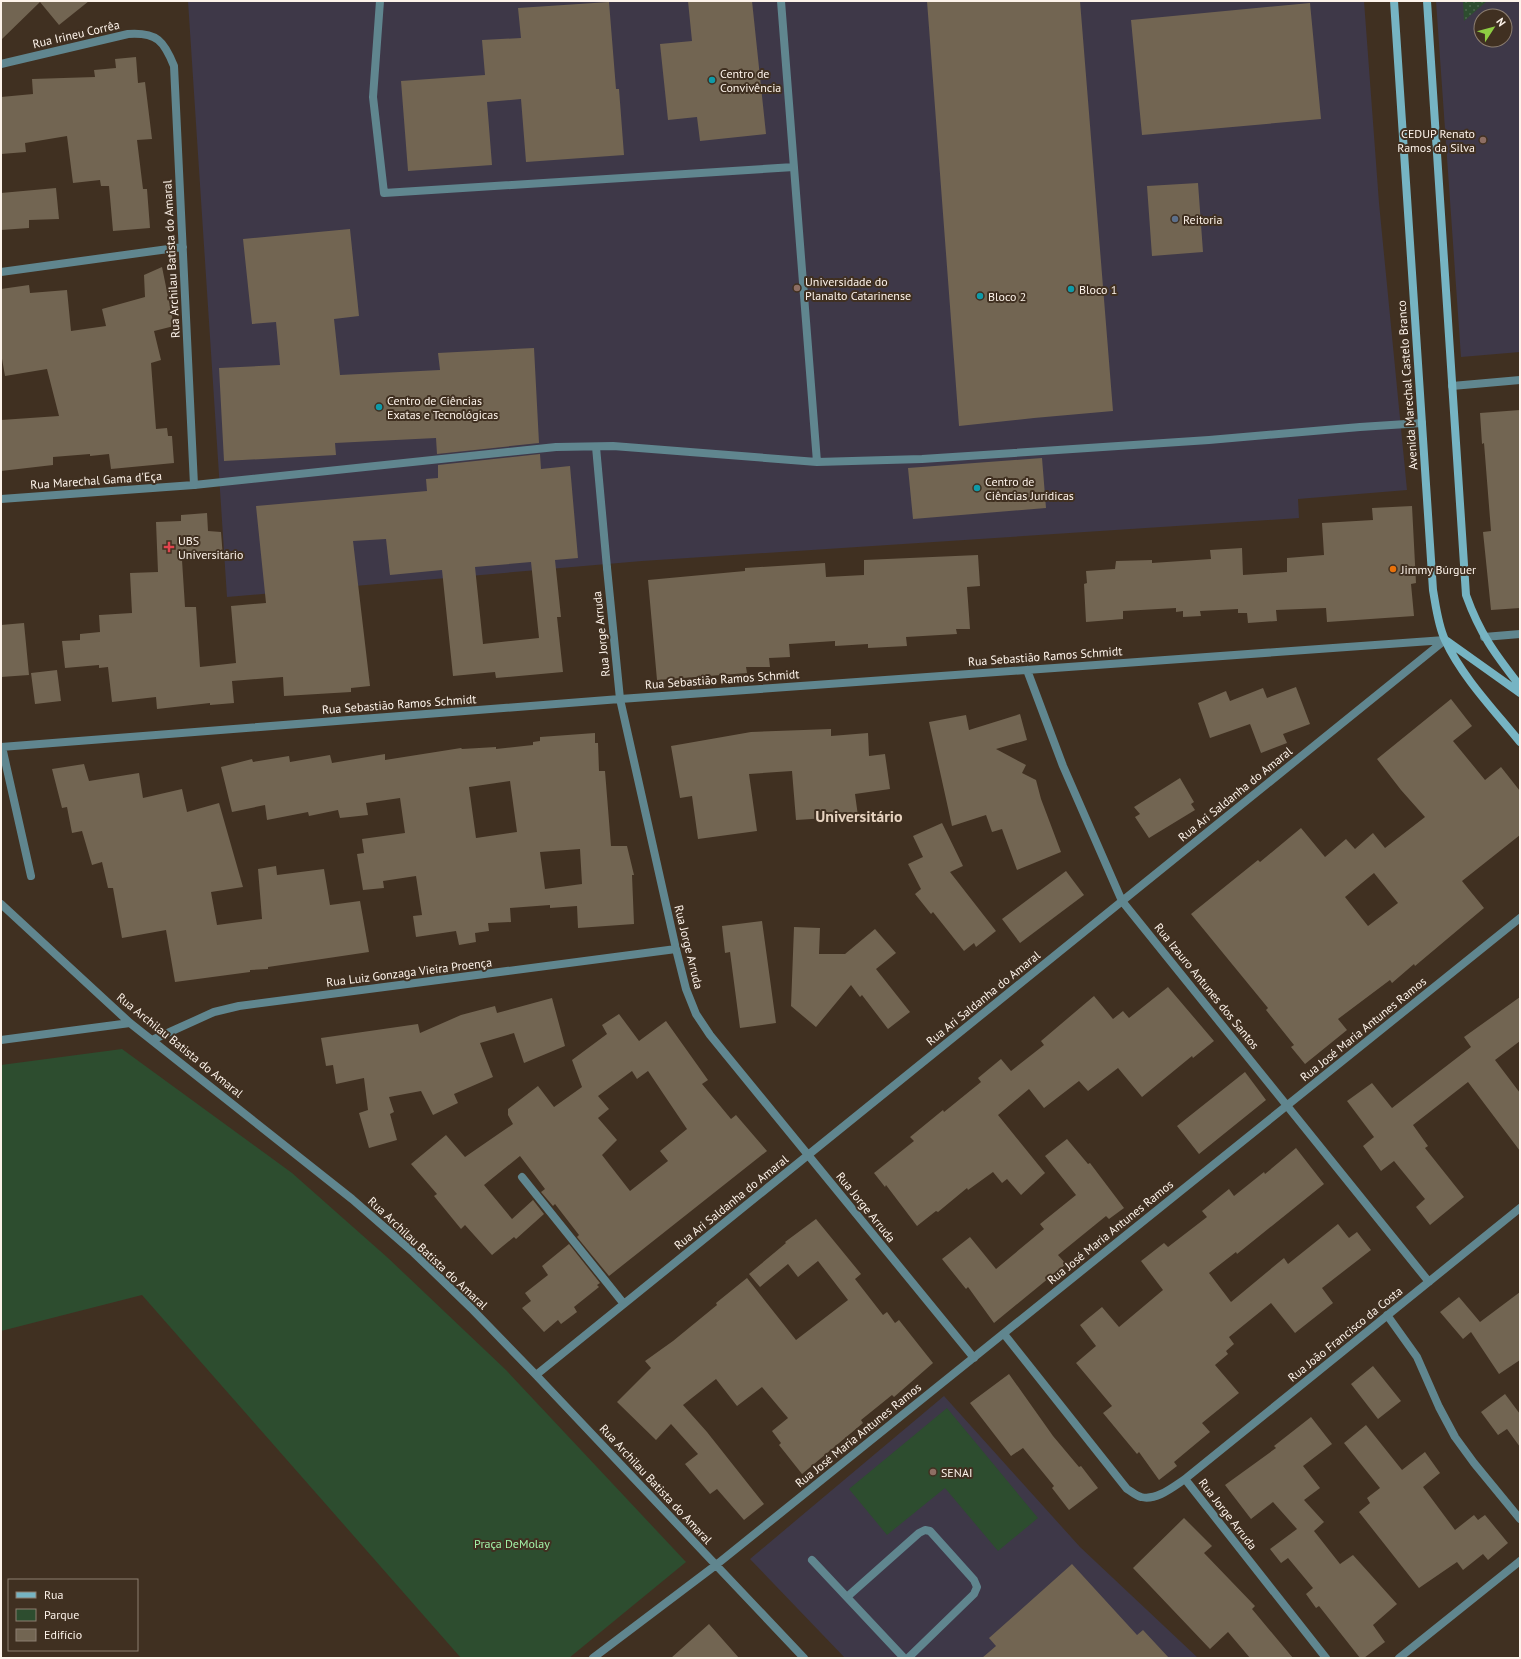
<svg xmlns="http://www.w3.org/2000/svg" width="1521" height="1659" font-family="'PT Sans',sans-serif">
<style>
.education{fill:#3e3848;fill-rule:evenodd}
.grass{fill:url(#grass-dots)}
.park{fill:#2d4d2f}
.building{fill:#726552;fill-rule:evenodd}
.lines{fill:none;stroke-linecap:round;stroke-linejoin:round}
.lane{stroke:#60868f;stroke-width:8}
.street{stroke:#60868f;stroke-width:8}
.secondary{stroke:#76b4c3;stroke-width:8}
.culture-dot{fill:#0f9aa8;stroke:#403021;stroke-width:1.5}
.education-dot{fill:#8d6e63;stroke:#403021;stroke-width:1.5}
.service-dot{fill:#5c6f8a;stroke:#403021;stroke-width:1.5}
.health-dot{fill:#e0444e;stroke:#403021;stroke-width:1.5}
.food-dot{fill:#e8710a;stroke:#403021;stroke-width:1.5}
.labels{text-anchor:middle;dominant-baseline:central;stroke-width:4;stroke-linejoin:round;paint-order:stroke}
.street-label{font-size:12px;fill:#fdf3ea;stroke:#403021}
.poi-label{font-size:12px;fill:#fdf3ea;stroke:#403021;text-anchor:start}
.park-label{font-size:12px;fill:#a2f3a8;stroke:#403021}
.district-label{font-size:16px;font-weight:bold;fill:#e6d2bf;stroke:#403021}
</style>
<defs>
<pattern id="grass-dots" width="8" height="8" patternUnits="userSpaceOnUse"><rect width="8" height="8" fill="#2d4d2f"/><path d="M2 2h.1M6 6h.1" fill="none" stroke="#4c674d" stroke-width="1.8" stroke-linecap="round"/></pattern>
</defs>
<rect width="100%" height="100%" fill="#403021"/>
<path class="education" d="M 188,1 L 1364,1 L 1379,203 L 1407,490 L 1298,499 L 1299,518 L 642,561 L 227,597 Z
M 1436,1 L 1520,1 L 1520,352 L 1461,357 ZM 1481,16 L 1505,16 L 1505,40 L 1481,40 Z
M 944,1396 L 1080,1547 L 1198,1658 L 845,1658 L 750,1559 Z"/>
<path class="grass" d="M 1463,1 L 1487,1 L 1464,21 Z"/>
<path class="park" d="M 122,1049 L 292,1173 L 388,1258 L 506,1370 L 686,1562 L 569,1658 L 461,1658 L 142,1295 L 1,1331 L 1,1065 Z
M 947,1408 L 1038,1518 L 998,1551 L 945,1488 L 887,1535 L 849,1489 Z"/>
<path class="building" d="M 1,1 L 89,1 L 59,25 L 40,2 L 1,40 Z
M 688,1 L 752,1 L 766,134 L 700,141 L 697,117 L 668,120 L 660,44 L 692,41 Z
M 927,1 L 1080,1 L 1113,411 L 1034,418 L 959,426 Z
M 609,2 L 616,89 L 619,89 L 624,155 L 526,162 L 521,99 L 487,102 L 492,165 L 408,171 L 401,81 L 485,75 L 482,40 L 521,38 L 518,8 Z
M 1310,3 L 1321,119 L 1142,135 L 1131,20 Z
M 136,57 L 138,83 L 145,82 L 152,139 L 137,140 L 143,189 L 147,189 L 150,228 L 113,231 L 109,186 L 101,186 L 100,180 L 73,183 L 67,136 L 25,143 L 26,152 L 1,154 L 1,97 L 33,94 L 32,79 L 95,77 L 94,70 L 116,68 L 115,59 Z
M 1198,183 L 1203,252 L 1152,256 L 1147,186 Z
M 56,188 L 59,219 L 29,220 L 29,228 L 1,230 L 1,193 Z
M 350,229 L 359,316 L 334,319 L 340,375 L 440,370 L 438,353 L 534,348 L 539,443 L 437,454 L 436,438 L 335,443 L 336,455 L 224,461 L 219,368 L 280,365 L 276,322 L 252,324 L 243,239 Z
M 162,267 L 174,326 L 154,331 L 161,360 L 151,363 L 156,429 L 167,428 L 168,436 L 172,436 L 174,463 L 111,469 L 109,454 L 90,456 L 90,454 L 53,457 L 53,465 L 1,471 L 1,420 L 59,416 L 47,369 L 5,376 L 1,353 L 1,289 L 29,285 L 30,293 L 67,290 L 71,331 L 106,326 L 102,309 L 145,297 L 144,275 Z
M 1520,410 L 1520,608 L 1491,610 L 1483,532 L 1491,531 L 1484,443 L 1482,444 L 1480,413 Z
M 540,454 L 541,469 L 570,466 L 578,558 L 555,560 L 561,617 L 557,617 L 563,672 L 496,678 L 495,672 L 453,676 L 442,570 L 390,575 L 386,539 L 353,541 L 370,686 L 351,688 L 351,692 L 284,696 L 283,677 L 232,681 L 234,703 L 210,705 L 210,703 L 157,709 L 156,697 L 112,702 L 108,667 L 99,668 L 99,665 L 65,668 L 62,641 L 80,640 L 80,634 L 100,632 L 99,615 L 132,613 L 130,573 L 158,572 L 156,522 L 181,521 L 181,515 L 207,513 L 208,531 L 221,532 L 223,558 L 182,560 L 185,607 L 196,607 L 200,667 L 236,663 L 231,606 L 266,603 L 256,506 L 427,491 L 426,479 L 438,478 L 438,465 ZM 531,562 L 539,638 L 483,644 L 475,567 Z
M 1042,458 L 1046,508 L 913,519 L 908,468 Z
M 1412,506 L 1416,583 L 1411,584 L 1414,616 L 1327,622 L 1326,608 L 1276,610 L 1277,621 L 1248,623 L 1247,613 L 1238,613 L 1238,609 L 1200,611 L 1201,616 L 1183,617 L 1183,611 L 1176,612 L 1176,608 L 1123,611 L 1123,619 L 1086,622 L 1084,584 L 1087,583 L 1086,571 L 1115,569 L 1116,561 L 1152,560 L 1152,563 L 1211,559 L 1210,550 L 1242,548 L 1243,575 L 1287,572 L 1287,558 L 1324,555 L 1322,523 L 1373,520 L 1372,508 Z
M 978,555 L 980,586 L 967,587 L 970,629 L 956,629 L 957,634 L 906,637 L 907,646 L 868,648 L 868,644 L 835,646 L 835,641 L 789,644 L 790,657 L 769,658 L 770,667 L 746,667 L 747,673 L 657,680 L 648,580 L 745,571 L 745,568 L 825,563 L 826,577 L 864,575 L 864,560 Z
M 24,623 L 29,675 L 1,677 L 1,625 Z
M 57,670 L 61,701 L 35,704 L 31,673 Z
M 1296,687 L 1310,724 L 1283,734 L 1287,743 L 1261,753 L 1250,724 L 1210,738 L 1198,703 L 1226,691 L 1230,701 L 1263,688 L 1267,698 Z
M 1451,699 L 1472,726 L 1453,741 L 1485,780 L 1501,767 L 1520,791 L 1520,835 L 1462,881 L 1484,908 L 1415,966 L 1414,964 L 1392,983 L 1390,980 L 1338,1019 L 1347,1030 L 1305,1064 L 1291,1047 L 1294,1045 L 1266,1010 L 1268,1008 L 1191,914 L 1258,860 L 1260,862 L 1301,828 L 1325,857 L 1346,839 L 1355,849 L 1373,833 L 1385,848 L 1425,817 L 1401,790 L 1377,759 ZM 1374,873 L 1398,903 L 1368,926 L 1345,897 Z
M 1020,714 L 1027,740 L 996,749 L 1026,765 L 1022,773 L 1036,780 L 1041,799 L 1061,852 L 1017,870 L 1002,829 L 992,832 L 986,815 L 952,826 L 929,722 L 966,715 L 969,730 Z
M 831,729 L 831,736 L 868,733 L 869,756 L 885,754 L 890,789 L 855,794 L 858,816 L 796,820 L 792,771 L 749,774 L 757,831 L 698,839 L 692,796 L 680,798 L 671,746 L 751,732 Z
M 595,733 L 595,743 L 598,743 L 599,771 L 605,771 L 611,846 L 627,846 L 634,875 L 632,875 L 634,924 L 578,928 L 577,906 L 550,908 L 550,905 L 510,908 L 511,922 L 488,923 L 489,931 L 475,933 L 476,942 L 459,945 L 456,931 L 416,937 L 413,916 L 422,915 L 416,876 L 383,881 L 384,888 L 363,890 L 357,854 L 364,853 L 362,839 L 405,833 L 400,798 L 366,803 L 368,815 L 340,818 L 338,810 L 309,816 L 308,812 L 267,820 L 265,805 L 232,812 L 221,767 L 252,759 L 253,762 L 289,756 L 290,762 L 330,755 L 332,763 L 385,754 L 385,760 L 461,748 L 462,749 L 496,747 L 496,749 L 533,745 L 533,742 L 540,741 L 540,737 ZM 510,781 L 517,832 L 476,838 L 469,787 ZM 580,849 L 582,884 L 545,889 L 540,852 Z
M 84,764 L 89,781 L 139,773 L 143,798 L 182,789 L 187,812 L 219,803 L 243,887 L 211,892 L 217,925 L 262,919 L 258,869 L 276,866 L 277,875 L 324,869 L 330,905 L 360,901 L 369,952 L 268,967 L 268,969 L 250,970 L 250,972 L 175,982 L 166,930 L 122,938 L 113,888 L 108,888 L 102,862 L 92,865 L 82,831 L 72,833 L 67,807 L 62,808 L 52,769 Z
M 1180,778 L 1194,802 L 1191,804 L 1195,810 L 1149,838 L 1135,817 L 1140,814 L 1134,807 Z
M 942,823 L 963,866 L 950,872 L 996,931 L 976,947 L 974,943 L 964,951 L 933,912 L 931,914 L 915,894 L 921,889 L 908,864 L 923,857 L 913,836 Z
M 1066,871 L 1084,895 L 1020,943 L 1002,919 Z
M 762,921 L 776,1023 L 740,1028 L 730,952 L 725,953 L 722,926 Z
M 794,927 L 820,928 L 819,954 L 845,954 L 875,929 L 896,953 L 876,969 L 910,1012 L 888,1029 L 862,995 L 860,997 L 851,985 L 816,1027 L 791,1006 Z
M 1168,987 L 1214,1041 L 1193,1058 L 1192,1056 L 1142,1097 L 1118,1068 L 1088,1091 L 1079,1081 L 1044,1108 L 1029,1089 L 998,1115 L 1045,1173 L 1021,1195 L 1007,1179 L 1002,1183 L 993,1172 L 968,1190 L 967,1188 L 938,1212 L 936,1211 L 917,1226 L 886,1185 L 885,1187 L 874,1173 L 914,1141 L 910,1137 L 943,1110 L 944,1112 L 981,1082 L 978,1078 L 1001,1059 L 1011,1071 L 1044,1045 L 1041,1041 L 1094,996 L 1113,1019 L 1123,1011 L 1129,1018 Z
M 1520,997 L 1520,1041 L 1495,1060 L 1520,1093 L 1520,1151 L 1468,1082 L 1413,1125 L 1428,1146 L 1425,1148 L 1464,1197 L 1430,1225 L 1416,1207 L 1425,1199 L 1394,1161 L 1381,1171 L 1363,1146 L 1374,1137 L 1347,1101 L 1372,1083 L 1392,1108 L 1471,1047 L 1464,1037 Z
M 552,998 L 565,1046 L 524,1063 L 514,1033 L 480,1043 L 493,1077 L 454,1094 L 458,1103 L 433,1115 L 421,1091 L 389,1097 L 394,1112 L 390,1114 L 397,1140 L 369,1148 L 359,1113 L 368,1110 L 364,1078 L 336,1084 L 333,1065 L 326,1066 L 321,1038 L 418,1024 L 420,1033 L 461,1015 L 495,1006 L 497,1013 Z
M 619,1014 L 639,1041 L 666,1021 L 708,1080 L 702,1084 L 731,1119 L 736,1115 L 767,1151 L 609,1276 L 577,1237 L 579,1235 L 555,1204 L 553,1206 L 541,1192 L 545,1189 L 520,1156 L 484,1185 L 512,1219 L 533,1200 L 544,1214 L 516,1239 L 514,1237 L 492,1255 L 465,1225 L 461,1229 L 434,1196 L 437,1194 L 411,1164 L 446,1135 L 465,1157 L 513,1124 L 508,1115 L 508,1109 L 538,1086 L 554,1107 L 582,1087 L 572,1060 L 607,1034 L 602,1025 ZM 632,1071 L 637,1079 L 648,1071 L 687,1129 L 660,1151 L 668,1161 L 630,1191 L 602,1155 L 617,1140 L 598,1118 L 609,1109 L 598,1096 Z
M 1245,1072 L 1266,1100 L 1199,1154 L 1177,1126 Z
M 1067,1139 L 1088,1164 L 1090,1163 L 1124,1208 L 1109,1219 L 1106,1216 L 1058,1255 L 1066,1264 L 994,1323 L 968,1287 L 966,1289 L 942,1259 L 970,1237 L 996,1269 L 1044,1229 L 1040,1224 L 1076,1195 L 1045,1156 Z
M 1296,1148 L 1324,1184 L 1237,1254 L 1236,1252 L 1209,1273 L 1231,1302 L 1284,1258 L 1288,1264 L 1338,1224 L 1349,1238 L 1357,1232 L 1371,1250 L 1322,1288 L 1333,1303 L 1295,1333 L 1271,1303 L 1229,1337 L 1234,1344 L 1226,1351 L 1228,1354 L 1215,1365 L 1239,1393 L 1202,1423 L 1210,1432 L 1174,1462 L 1177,1466 L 1159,1480 L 1139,1452 L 1137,1454 L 1103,1413 L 1112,1406 L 1076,1363 L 1096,1346 L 1080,1325 L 1102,1307 L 1119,1327 L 1163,1290 L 1141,1261 L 1164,1243 L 1168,1247 L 1207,1217 L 1202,1211 L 1229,1189 L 1234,1196 L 1264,1172 L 1265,1174 Z
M 816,1219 L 861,1274 L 855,1279 L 883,1315 L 887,1312 L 895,1323 L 899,1320 L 933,1363 L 894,1397 L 892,1395 L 861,1420 L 863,1423 L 802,1474 L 779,1445 L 781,1443 L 772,1431 L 788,1418 L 762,1387 L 737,1406 L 716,1379 L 683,1405 L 707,1432 L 764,1504 L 744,1520 L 717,1489 L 710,1494 L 685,1464 L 698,1454 L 671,1424 L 656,1440 L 617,1402 L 651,1368 L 645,1361 L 673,1341 L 717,1305 L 716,1303 L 747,1278 L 796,1340 L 848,1300 L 818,1261 L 798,1277 L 788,1264 L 760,1287 L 749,1274 L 786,1243 L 785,1242 Z
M 569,1244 L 600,1283 L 597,1285 L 599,1287 L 574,1307 L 577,1312 L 561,1324 L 558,1320 L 544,1332 L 522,1308 L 531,1301 L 525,1293 L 548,1275 L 542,1266 Z
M 1520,1292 L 1520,1360 L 1499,1374 L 1471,1332 L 1463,1339 L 1440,1312 L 1459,1297 L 1480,1322 Z
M 1373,1366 L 1401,1401 L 1378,1419 L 1351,1384 Z
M 1009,1374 L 1053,1436 L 1079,1467 L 1081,1466 L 1098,1488 L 1069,1510 L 1052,1488 L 1054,1486 L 1023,1448 L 1011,1456 L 970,1403 Z
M 1505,1394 L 1520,1414 L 1520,1447 L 1507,1429 L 1498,1435 L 1481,1412 Z
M 1311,1417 L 1332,1444 L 1303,1466 L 1320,1488 L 1304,1500 L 1324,1522 L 1314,1531 L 1340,1564 L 1353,1555 L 1397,1604 L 1373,1625 L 1385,1642 L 1364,1658 L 1360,1658 L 1319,1606 L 1316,1608 L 1306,1594 L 1313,1588 L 1288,1558 L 1281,1563 L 1270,1549 L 1297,1529 L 1273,1502 L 1251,1519 L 1225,1485 L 1276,1448 L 1274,1446 Z
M 1366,1425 L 1402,1470 L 1425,1452 L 1440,1473 L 1423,1487 L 1455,1530 L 1474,1515 L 1478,1520 L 1485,1515 L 1508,1543 L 1488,1560 L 1483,1554 L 1463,1570 L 1457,1562 L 1419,1588 L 1359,1512 L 1370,1503 L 1367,1498 L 1380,1488 L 1344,1443 Z
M 1184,1518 L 1212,1546 L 1204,1553 L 1255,1606 L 1252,1609 L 1293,1658 L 1250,1658 L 1228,1632 L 1210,1649 L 1133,1568 Z
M 1072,1564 L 1137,1635 L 1143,1630 L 1169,1658 L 982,1658 L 996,1646 L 989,1638 Z
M 709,1624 L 739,1658 L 671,1658 Z"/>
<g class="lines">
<path class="lane" d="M 380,1 L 373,97 L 384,193 L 794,167
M 781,1 L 817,462 L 922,459 L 1209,440 L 1360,427 L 1422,423
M 596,447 L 607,568
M 194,485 L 556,447 L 613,446 L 817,462
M 812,1560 L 904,1658
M 847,1597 L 919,1533 L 925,1530 L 930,1531 L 974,1580 L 977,1587 L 974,1594 L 908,1658"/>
<path class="street" d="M 1,64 L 128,34 C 157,32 164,41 174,66 L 194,485 L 1,499
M 1,272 L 183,247
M 1452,386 L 1520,380
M 607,568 L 620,699 L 676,949 L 686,989 L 696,1014 L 710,1035 L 974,1358
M 1484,637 L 1520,634
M 1027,670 L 1063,766 L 1122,901 L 1429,1282
M 1,747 L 620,699 L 1445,640
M 2,747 L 31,876
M 1,904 L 130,1023 L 352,1199 L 414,1253 L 471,1308 L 536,1375 L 804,1658
M 1,1040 L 130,1023
M 152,1040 L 214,1012 L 239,1006 L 676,949
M 522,1177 L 624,1304
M 1387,1315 L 1417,1357 L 1439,1407 L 1455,1437 L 1474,1463 L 1520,1519
M 1004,1334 L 1127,1489 C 1131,1491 1136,1496 1141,1497 C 1156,1501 1173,1487 1185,1479 L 1326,1658
M 536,1375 L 1445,640
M 1185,1479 L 1520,1208
M 593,1658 L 716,1565 L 1520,918
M 1399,1658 L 1520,1561"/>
<path class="secondary" d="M 1394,1 L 1433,590 C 1436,607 1438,625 1445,640 C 1462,677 1495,711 1520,742
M 1427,1 L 1466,595 C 1480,634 1495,654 1520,686
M 1447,641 L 1520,693"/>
</g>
<g class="culture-dot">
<circle cx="712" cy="80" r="4"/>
<circle cx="1071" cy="289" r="4"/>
<circle cx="980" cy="296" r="4"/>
<circle cx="379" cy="407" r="4"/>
<circle cx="977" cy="488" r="4"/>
</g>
<g class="education-dot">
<circle cx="1483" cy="140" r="4"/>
<circle cx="797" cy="288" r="4"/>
<circle cx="933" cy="1472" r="4"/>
</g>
<circle class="service-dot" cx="1175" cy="219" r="4"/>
<path class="health-dot" d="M167 541h4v4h4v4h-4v4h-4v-4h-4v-4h4z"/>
<circle class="food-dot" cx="1393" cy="569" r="4"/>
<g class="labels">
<g class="street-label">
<text transform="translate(76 34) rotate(-13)">Rua Irineu Corrêa</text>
<text transform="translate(171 259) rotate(-93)">Rua Archilau Batista do Amaral</text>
<text transform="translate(1407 385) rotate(-94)">Avenida Marechal Castelo Branco</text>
<text transform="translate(96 480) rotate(-4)">Rua Marechal Gama d'Eça</text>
<text transform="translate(601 634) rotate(-96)">Rua Jorge Arruda</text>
<text transform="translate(1045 656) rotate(-4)">Rua Sebastião Ramos Schmidt</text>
<text transform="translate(722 679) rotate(-4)">Rua Sebastião Ramos Schmidt</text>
<text transform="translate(399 704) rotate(-4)">Rua Sebastião Ramos Schmidt</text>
<text transform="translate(1235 794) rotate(-39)">Rua Ari Saldanha do Amaral</text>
<text transform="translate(689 947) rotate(76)">Rua Jorge Arruda</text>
<text transform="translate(409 972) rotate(-7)">Rua Luiz Gonzaga Vieira Proença</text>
<text transform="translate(1207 986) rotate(51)">Rua Izauro Antunes dos Santos</text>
<text transform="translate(983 998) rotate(-39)">Rua Ari Saldanha do Amaral</text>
<text transform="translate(1363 1029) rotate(-39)">Rua José Maria Antunes Ramos</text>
<text transform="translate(180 1045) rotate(39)">Rua Archilau Batista do Amaral</text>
<text transform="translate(731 1202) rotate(-39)">Rua Ari Saldanha do Amaral</text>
<text transform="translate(866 1207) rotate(51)">Rua Jorge Arruda</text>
<text transform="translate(1110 1232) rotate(-39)">Rua José Maria Antunes Ramos</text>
<text transform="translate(428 1253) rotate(43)">Rua Archilau Batista do Amaral</text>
<text transform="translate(1345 1334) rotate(-39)">Rua João Francisco da Costa</text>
<text transform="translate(858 1435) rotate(-39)">Rua José Maria Antunes Ramos</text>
<text transform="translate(656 1484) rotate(47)">Rua Archilau Batista do Amaral</text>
<text transform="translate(1228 1514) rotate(52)">Rua Jorge Arruda</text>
</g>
<g class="poi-label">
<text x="720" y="73">Centro de<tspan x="720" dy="14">Convivência</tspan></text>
<text x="1475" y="133" text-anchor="end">CEDUP Renato<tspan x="1475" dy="14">Ramos da Silva</tspan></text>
<text x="1183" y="219">Reitoria</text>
<text x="805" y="281">Universidade do<tspan x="805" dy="14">Planalto Catarinense</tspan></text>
<text x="1079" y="289">Bloco 1</text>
<text x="988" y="296">Bloco 2</text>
<text x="387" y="400">Centro de Ciências<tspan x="387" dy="14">Exatas e Tecnológicas</tspan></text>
<text x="985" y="481">Centro de<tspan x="985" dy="14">Ciências Jurídicas</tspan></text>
<text x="178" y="540">UBS<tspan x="178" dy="14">Universitário</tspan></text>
<text x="1401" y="569">Jimmy Búrguer</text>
<text x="941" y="1472">SENAI</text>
</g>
<g class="park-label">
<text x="512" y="1543">Praça DeMolay</text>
</g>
<g class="district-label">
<text x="859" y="816">Universitário</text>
</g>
</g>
<rect width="1521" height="1659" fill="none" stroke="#fdf3ea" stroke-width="4"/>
<rect x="8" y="1579" width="130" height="72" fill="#403021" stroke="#8c7e71"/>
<rect x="16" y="1592" width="20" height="6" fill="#76b4c3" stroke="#8c7e71"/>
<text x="44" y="1599" font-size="12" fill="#fdf3ea">Rua</text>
<rect x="16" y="1609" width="20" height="12" fill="#2d4d2f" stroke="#8c7e71"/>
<text x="44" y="1619" font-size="12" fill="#fdf3ea">Parque</text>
<rect x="16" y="1629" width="20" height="12" fill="#726552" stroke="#8c7e71"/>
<text x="44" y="1639" font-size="12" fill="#fdf3ea">Edifício</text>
<g transform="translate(1493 28) rotate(54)"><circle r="19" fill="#403021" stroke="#8c7e71"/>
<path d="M0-3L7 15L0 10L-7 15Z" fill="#8ecd43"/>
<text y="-6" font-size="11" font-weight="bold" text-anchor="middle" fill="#fdf3ea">N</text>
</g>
</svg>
